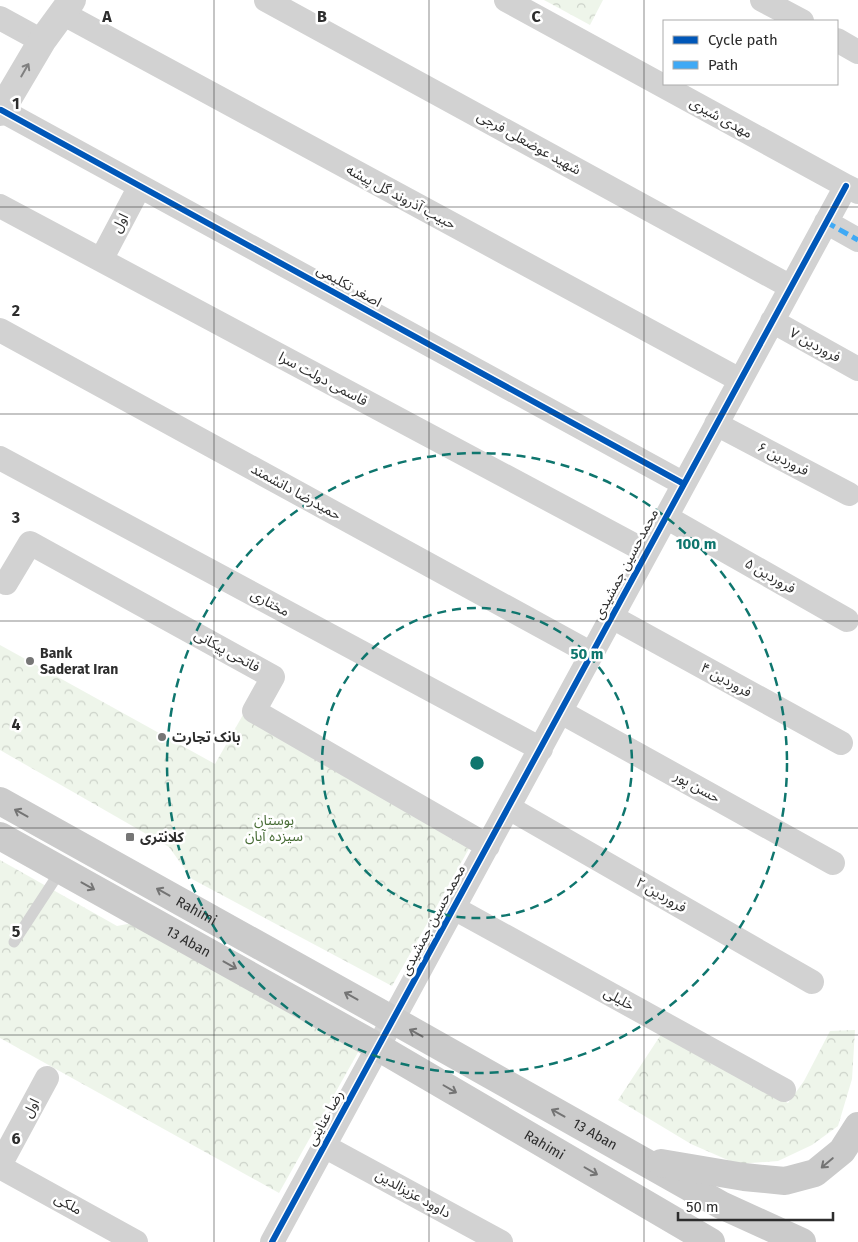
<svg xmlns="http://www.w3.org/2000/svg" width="858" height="1242" font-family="'Fira Sans','Noto Sans Arabic',sans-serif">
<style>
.forest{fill:url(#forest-crowns)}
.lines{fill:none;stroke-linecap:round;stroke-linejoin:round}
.service{stroke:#d2d2d2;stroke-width:11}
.minor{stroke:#d2d2d2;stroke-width:24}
.tertiary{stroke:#d2d2d2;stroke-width:28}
.secondary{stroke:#cbcbcb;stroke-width:28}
.quiet{stroke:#3fa9f5;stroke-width:5;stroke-dasharray:10 5;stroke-linecap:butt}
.cycleway-casing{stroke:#fff;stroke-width:9}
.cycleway{stroke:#0057b8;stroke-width:6}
.oneway{stroke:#808080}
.oneway2{stroke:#747474}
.grid{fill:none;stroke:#2d2d2d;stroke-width:1;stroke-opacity:0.55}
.ring{fill:none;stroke:#0f766e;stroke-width:2.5;stroke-dasharray:9 6}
.poi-dot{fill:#767676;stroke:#fff;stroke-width:2}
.labels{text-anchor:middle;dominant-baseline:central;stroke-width:5;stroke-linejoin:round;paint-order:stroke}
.street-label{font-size:14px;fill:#2d2d2d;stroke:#fff}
.poi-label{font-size:14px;font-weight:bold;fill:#2d2d2d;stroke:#fff;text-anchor:start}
.park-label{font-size:14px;fill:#486d36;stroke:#fff}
.grid-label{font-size:16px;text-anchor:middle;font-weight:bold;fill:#2d2d2d;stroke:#fff;stroke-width:5;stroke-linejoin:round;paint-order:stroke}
.centre{fill:#0f766e;stroke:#fff;stroke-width:2.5}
.ring-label{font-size:15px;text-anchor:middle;font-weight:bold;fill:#0f766e;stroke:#fff;stroke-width:5;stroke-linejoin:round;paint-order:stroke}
</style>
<defs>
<pattern id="forest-crowns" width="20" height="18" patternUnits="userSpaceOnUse" patternTransform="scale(1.25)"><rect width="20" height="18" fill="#eef5ea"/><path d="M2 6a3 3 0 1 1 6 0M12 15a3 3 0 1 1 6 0" fill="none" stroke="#ccd2c9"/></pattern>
</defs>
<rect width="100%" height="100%" fill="#fff"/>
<path class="forest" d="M 544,0 L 603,0 L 590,25 Z
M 0,645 L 215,764 L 244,713 L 471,845 L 392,986 L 192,879 L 169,847 L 0,750 Z
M 0,860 L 117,926 L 143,921 L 361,1047 L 279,1193 L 0,1038 Z
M 855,1030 L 852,1079 L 838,1126 L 812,1145 L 778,1161 L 737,1164 L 691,1144 L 618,1100 L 662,1033 L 788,1103 L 804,1081 L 830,1031 Z"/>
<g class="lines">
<path class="service" d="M 14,942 L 61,870"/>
<path class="minor" d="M 266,0 L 791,287
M 506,0 L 846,186 L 858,192
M 762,0 L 802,21
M 62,13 L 740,380
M 0,18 L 42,41
M 837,40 L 858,52
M 1,110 L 684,484
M 0,206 L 647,552
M 826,222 L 858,240
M 101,260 L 140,186
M 772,321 L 858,369
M 0,330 L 592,654
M 716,424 L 849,494
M 0,458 L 541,749
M 666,517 L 847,620
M 6,583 L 30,543 L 273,677 L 254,711 L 488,846
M 612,617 L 841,743
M 561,712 L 833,863
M 509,808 L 812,982
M 454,908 L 784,1090
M 324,1146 L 501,1242
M 0,1165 L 47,1078
M 0,1167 L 136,1242
M 272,1242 L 846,186"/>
<path class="tertiary" d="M 0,112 L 42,41 L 72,0"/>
<g class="secondary">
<path id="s1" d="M 0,801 L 393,1020 L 721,1205 L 802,1242"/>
<path id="s2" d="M 0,836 L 378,1047 L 711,1242"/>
<path d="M 661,1163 L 744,1177 L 785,1181 L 815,1173 L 842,1151 L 858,1126"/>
</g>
<path class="quiet" d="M 826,222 L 858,240"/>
<defs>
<path id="cycleway" d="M 1,110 L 684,484
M 272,1242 L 846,186"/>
</defs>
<use href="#cycleway" class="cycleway-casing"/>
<use href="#cycleway" class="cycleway"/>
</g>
<defs><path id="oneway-shaft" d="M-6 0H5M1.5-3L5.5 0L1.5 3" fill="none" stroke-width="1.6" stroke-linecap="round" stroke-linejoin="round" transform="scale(1.25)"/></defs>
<use class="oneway" href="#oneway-shaft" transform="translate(25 70) rotate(-60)"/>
<g class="oneway2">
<use href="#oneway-shaft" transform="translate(21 813) rotate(-151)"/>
<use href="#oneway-shaft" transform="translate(88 886) rotate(29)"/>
<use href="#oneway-shaft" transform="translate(163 892) rotate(-151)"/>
<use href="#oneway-shaft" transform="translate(230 965) rotate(29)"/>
<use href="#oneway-shaft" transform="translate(351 996) rotate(-151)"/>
<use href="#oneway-shaft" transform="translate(416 1033) rotate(-151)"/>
<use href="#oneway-shaft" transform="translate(450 1089) rotate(30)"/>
<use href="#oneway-shaft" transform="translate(558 1113) rotate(-151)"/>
<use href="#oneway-shaft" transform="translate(827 1163) rotate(140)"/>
<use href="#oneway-shaft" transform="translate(591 1171) rotate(30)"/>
</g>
<path class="grid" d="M 214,0 L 214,1242M 429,0 L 429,1242M 644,0 L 644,1242M 0,207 L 858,207M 0,414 L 858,414M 0,621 L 858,621M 0,828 L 858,828M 0,1035 L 858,1035"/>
<g class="ring">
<circle cx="477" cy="763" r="155"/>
<circle cx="477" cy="763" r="310"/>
</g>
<g class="poi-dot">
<circle cx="30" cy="661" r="5"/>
<circle cx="162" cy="737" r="5"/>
<rect x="125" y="832" width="10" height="10" rx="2.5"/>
</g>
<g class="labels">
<g class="street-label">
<text transform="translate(721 118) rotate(29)">مهدی شیری</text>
<text transform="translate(529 143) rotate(29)">شهید عوضعلی فرجی</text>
<text transform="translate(401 197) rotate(28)">حبیب آذروند گل پیشه</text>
<text transform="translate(120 223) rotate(-62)">اول</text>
<text transform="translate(349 286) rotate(29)">اصغر تکلیمی</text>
<text transform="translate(815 345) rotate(29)">فروردین ۷</text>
<text transform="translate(323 379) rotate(28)">قاسمی دولت سرا</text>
<text transform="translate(783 459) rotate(28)">فروردین ۶</text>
<text transform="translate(296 492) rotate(29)">حمیدرضا دانشمند</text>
<text transform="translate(626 564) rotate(-62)">محمدحسین جمشیدی</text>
<text transform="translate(770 576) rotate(30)">فروردین ۵</text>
<text transform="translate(270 603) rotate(28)">مختاری</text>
<text transform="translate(227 651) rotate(29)">فاتحی پیکانی</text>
<text transform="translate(726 680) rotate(29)">فروردین ۴</text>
<text transform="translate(697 787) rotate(29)">حسن پور</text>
<text transform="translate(661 895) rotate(30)">فروردین ۲</text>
<text stroke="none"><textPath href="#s1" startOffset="225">Rahimi</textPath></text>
<text transform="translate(433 920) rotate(-62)">محمدحسین جمشیدی</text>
<text stroke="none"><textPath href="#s2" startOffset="216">13 Aban</textPath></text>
<text transform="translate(619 999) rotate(29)">خلیلی</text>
<text transform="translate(31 1108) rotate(-62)">اول</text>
<text transform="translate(325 1118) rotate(-61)">رضا عنایتی</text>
<text stroke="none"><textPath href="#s1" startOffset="682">13 Aban</textPath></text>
<text stroke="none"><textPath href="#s2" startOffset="626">Rahimi</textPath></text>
<text transform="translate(413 1194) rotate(29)">داوود عزیزالدین</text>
<text transform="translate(68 1204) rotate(29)">ملکی</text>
</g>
<g class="poi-label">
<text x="40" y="653">Bank<tspan x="40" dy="16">Saderat Iran</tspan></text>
<text x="172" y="737">بانک تجارت</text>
<text x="140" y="837">کلانتری</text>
</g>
<g class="park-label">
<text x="274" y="820">بوستان<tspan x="274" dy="16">سیزده آبان</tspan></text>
</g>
</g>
<g class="grid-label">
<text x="107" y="22">A</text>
<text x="322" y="22">B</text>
<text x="536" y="22">C</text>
<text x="16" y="109">1</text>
<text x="16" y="316">2</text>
<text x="16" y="523">3</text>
<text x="16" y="730">4</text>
<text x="16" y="937">5</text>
<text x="16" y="1144">6</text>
</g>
<circle cx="477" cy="763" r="8" class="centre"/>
<g class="ring-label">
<text x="696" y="549">100 m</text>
<text x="587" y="659">50 m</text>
</g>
<rect x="663" y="20" width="175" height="65" fill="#ffffff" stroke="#ababab"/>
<rect x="673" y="36" width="25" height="8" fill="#0057b8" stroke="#ababab"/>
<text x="708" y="45" font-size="15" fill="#2d2d2d">Cycle path</text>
<rect x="673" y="61" width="25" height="8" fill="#3fa9f5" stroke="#ababab"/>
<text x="708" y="70" font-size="15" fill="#2d2d2d">Path</text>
<path d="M678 1212v8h155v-8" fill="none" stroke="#2d2d2d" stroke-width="2.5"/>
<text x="686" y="1212" font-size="15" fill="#2d2d2d" stroke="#ffffff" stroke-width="4" paint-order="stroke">50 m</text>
</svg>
